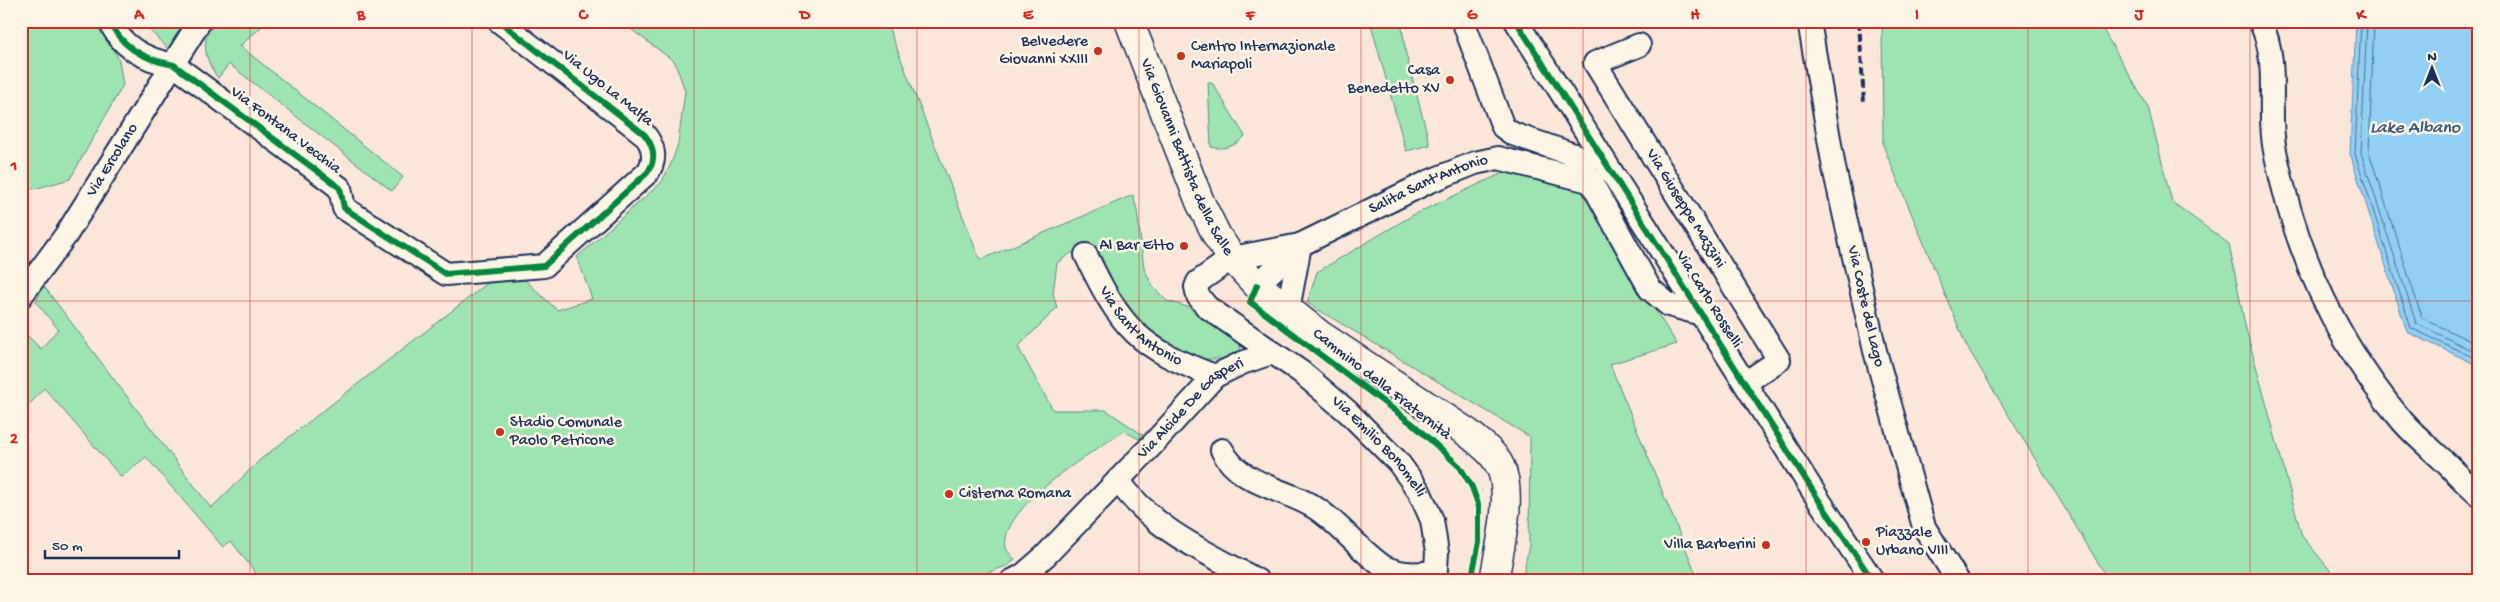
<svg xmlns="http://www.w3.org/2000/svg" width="2500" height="602" font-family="'Gochi Hand',sans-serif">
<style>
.green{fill:#9de4b1;stroke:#5c8a88}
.water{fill:#92cff2;stroke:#628fb7}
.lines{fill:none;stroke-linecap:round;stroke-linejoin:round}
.shore{stroke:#4b6f99;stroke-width:1}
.minor-casing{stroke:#1b2f5e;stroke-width:26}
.major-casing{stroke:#1b2f5e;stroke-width:31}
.minor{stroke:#fcf5e5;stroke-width:22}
.major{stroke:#fcf5e5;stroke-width:28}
.rail{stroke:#1b2f5e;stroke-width:4;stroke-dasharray:8 4;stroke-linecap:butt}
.cycleway-casing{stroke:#fcf5e5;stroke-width:9}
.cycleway{stroke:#00873e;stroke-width:6}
.grid{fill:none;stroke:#d62828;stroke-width:1;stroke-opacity:0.55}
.poi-dot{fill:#c8321e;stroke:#fcf5e5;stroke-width:2}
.labels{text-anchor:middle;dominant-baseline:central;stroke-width:5;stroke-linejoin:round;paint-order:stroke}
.poi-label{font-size:16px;fill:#1b2f5e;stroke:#fcf5e5;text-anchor:end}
.street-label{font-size:16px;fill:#1b2f5e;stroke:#fcf5e5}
.water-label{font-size:18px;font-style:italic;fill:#395783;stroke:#fcf5e5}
.neatline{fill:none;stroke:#d62828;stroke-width:2}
.grid-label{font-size:16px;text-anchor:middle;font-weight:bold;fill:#d62828}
</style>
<rect width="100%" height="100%" fill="#fbe7da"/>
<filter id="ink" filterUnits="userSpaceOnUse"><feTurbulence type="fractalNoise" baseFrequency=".02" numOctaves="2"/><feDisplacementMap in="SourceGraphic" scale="10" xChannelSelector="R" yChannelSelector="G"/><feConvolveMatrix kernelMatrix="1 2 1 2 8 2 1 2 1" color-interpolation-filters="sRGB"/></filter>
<g filter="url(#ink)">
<path class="green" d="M 21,21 L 98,21 L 119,60 L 123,85 L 70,179 L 34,189 L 21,186 Z
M 141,21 L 186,21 L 168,49 Z
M 213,21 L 268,21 L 240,46 L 403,177 L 392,191 L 229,64 L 218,78 C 205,61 200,40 213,21 Z
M 620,21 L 886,21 L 980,260 L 1133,195 L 1137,210 L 1144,268 L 1153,287 L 1167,301 L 1188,307 L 1240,340 L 1241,352 L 1237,356 L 1224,359 L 1201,359 L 1149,333 L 1128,310 L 1112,282 L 1097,246 L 1071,253 L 1057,263 L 1053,293 L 1057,308 L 1018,347 L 1053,410 L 1106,410 L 1143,435 L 1139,439 L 1124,431 C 1094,451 999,507 1006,547 C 1007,552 1012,556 1015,559 L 1009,565 L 964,581 L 262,581 L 231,541 L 223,547 L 146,457 L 121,477 L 44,388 L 21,414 L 21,329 L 41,349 L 58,329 L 36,302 L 43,285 L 211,508 L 261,459 L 489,282 L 522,277 L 557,310 L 592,299 L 577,257 L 661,183 L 671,164 L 678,144 L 685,91 L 675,62 Z
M 1370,21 L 1401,21 L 1406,54 L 1430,145 L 1406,151 Z
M 1882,21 L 2098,21 L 2148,107 L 2172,202 L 2229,244 L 2245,325 L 2302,536 L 2339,581 L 2109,581 L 1966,345 L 1883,145 Z
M 1208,82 L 1213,84 L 1245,136 C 1235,147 1224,150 1211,147 Z
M 1509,170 L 1589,190 L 1646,296 L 1677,344 L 1610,364 L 1699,581 L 1522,581 L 1529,545 L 1530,437 L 1307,303 L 1317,272 L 1413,215 Z"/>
<path class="water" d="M 2356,21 L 2479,21 L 2479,366 L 2407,332 L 2350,154 Z"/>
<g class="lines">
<path class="shore" d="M 2361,21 L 2355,154 L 2411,328 L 2479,360
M 2367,21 L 2361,153 L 2416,323 L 2479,354
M 2374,21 L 2369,152 L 2422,318 L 2479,345"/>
<defs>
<g id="minor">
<path d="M 110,21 C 121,48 146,60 174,65 L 340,188 L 344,208 L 446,274 L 544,266 L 647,173 C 657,160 654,146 644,134 L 499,21"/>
<path d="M 1463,21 L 1503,127 L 1513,134 L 1577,156 L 1650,289 L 1669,305 L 1701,314"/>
<path d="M 1516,21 L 1818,499 L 1873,581"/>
<path id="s1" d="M 1809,21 L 1834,168 L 1875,351 L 1924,527 L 1958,581"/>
<path d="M 2260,21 C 2281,64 2266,107 2275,151 C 2295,251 2337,344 2403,422 C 2417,438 2434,451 2449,466 C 2459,476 2468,486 2479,495"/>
<path id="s2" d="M 1639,45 L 1595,63 L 1779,360 L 1745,383"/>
<path id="s3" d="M 1300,245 L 1232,258 L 1198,282 L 1196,287 L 1198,296 L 1207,307 L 1301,372 L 1348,412 L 1398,462 L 1419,491 L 1432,520 L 1437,553 L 1435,581"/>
<path id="s4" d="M 1086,255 C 1121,328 1138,348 1215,376"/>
<path id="s5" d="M 1257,285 L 1300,245 L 1428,182 L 1475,163 L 1498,158 L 1593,182"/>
<path id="s6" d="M 21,296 L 66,235 L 200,21"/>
<path d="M 1288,310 L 1300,245"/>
<path d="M 1222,450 C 1240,486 1286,488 1317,509 C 1342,526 1359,550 1384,567 C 1401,575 1417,574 1436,572"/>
<path d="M 1118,480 C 1155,532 1205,551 1258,581"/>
<path id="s7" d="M 1012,581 L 1022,576 L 1045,556 L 1153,444 L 1215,376 L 1242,363 L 1271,353"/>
</g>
<g id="major">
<path id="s8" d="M 1129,21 L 1200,202 L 1217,236 L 1232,258 L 1257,285 L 1320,335 L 1468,433 C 1480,443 1493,452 1500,466 C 1514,495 1499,549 1494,581"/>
</g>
</defs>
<use href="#minor" class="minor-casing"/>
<use href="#major" class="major-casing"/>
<use href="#minor" class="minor"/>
<use href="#major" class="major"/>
<path class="rail" d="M 1859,21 L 1864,103"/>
<defs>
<path id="cycleway" d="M 110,21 C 121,48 146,60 174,65 L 340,188 L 344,208 L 446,274 L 544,266 L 647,173 C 657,160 654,146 644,134 L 499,21
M 1516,21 L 1818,499 L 1873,581
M 1257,285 L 1250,302 L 1414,425 L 1460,467 L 1472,487 L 1479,507 L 1479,542 L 1471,581"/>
</defs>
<use href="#cycleway" class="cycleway-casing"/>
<use href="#cycleway" class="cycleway"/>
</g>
</g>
<path class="grid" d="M 250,21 L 250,581M 472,21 L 472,581M 694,21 L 694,581M 917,21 L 917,581M 1139,21 L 1139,581M 1361,21 L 1361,581M 1583,21 L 1583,581M 1806,21 L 1806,581M 2028,21 L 2028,581M 2250,21 L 2250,581M 21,301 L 2479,301"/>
<g class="poi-dot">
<circle cx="1098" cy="51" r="5"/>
<circle cx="1181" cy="56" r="5"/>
<circle cx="1450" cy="80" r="5"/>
<circle cx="1184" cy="246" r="5"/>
<circle cx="500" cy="432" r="5"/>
<circle cx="949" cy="494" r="5"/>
<circle cx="1866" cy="542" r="5"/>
<circle cx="1766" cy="545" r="5"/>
</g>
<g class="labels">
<g class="poi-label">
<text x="1088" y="42">Belvedere<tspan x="1088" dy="18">Giovanni XXIII</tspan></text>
<text x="1191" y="47" text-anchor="start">Centro Internazionale<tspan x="1191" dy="18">Mariapoli</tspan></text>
<text x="1440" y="71">Casa<tspan x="1440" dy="18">Benedetto XV</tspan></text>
<text x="1174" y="246">Al Bar Etto</text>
<text x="510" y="423" text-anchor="start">Stadio Comunale<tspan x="510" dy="18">Paolo Petricone</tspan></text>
<text x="959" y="494" text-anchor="start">Cisterna Romana</text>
<text x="1876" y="533" text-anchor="start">Piazzale<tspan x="1876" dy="18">Urbano VIII</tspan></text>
<text x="1756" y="545">Villa Barberini</text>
</g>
<g class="street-label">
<text transform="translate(607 89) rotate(39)">Via Ugo La Malfa</text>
<text transform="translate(285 131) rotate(37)">Via Fontana Vecchia</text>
<text stroke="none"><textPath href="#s8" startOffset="148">Via Giovanni Battista della Salle</textPath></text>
<text stroke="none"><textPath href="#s6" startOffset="164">Via Ercolano</textPath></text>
<text stroke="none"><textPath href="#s5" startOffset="201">Salita Sant'Antonio</textPath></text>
<text stroke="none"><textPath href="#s2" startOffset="219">Via Giuseppe Mazzini</textPath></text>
<text transform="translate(1708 300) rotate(58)">Via Carlo Rosselli</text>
<text stroke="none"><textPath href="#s1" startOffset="291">Via Coste del Lago</textPath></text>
<text stroke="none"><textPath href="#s4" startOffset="92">Via Sant'Antonio</textPath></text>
<text transform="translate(1381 385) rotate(38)">Cammino della Fraternità</text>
<text stroke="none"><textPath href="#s7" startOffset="250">Via Alcide De Gasperi</textPath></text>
<text stroke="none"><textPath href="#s3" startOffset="362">Via Emilio Bonomelli</textPath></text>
</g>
<g class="water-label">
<text x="2415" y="128">Lake Albano</text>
</g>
</g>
<rect width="2500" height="602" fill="none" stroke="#fcf5e5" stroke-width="55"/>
<g transform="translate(2432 68)" stroke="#fcf5e5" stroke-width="4" paint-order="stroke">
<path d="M0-4L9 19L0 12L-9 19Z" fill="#1b2f5e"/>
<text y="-8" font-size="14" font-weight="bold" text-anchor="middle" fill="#1b2f5e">N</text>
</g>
<path d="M45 550v8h134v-8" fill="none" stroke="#1b2f5e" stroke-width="2.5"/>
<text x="52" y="550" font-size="15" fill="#1b2f5e" stroke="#fcf5e5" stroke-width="4" paint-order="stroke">50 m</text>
<rect x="28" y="28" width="2444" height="546" class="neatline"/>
<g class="grid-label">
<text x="139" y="19">A</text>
<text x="361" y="19">B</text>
<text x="583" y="19">C</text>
<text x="805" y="19">D</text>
<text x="1028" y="19">E</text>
<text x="1250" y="19">F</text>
<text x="1472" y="19">G</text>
<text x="1695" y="19">H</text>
<text x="1917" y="19">I</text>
<text x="2139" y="19">J</text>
<text x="2361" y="19">K</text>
<text x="14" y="170">1</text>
<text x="14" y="443">2</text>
</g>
</svg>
